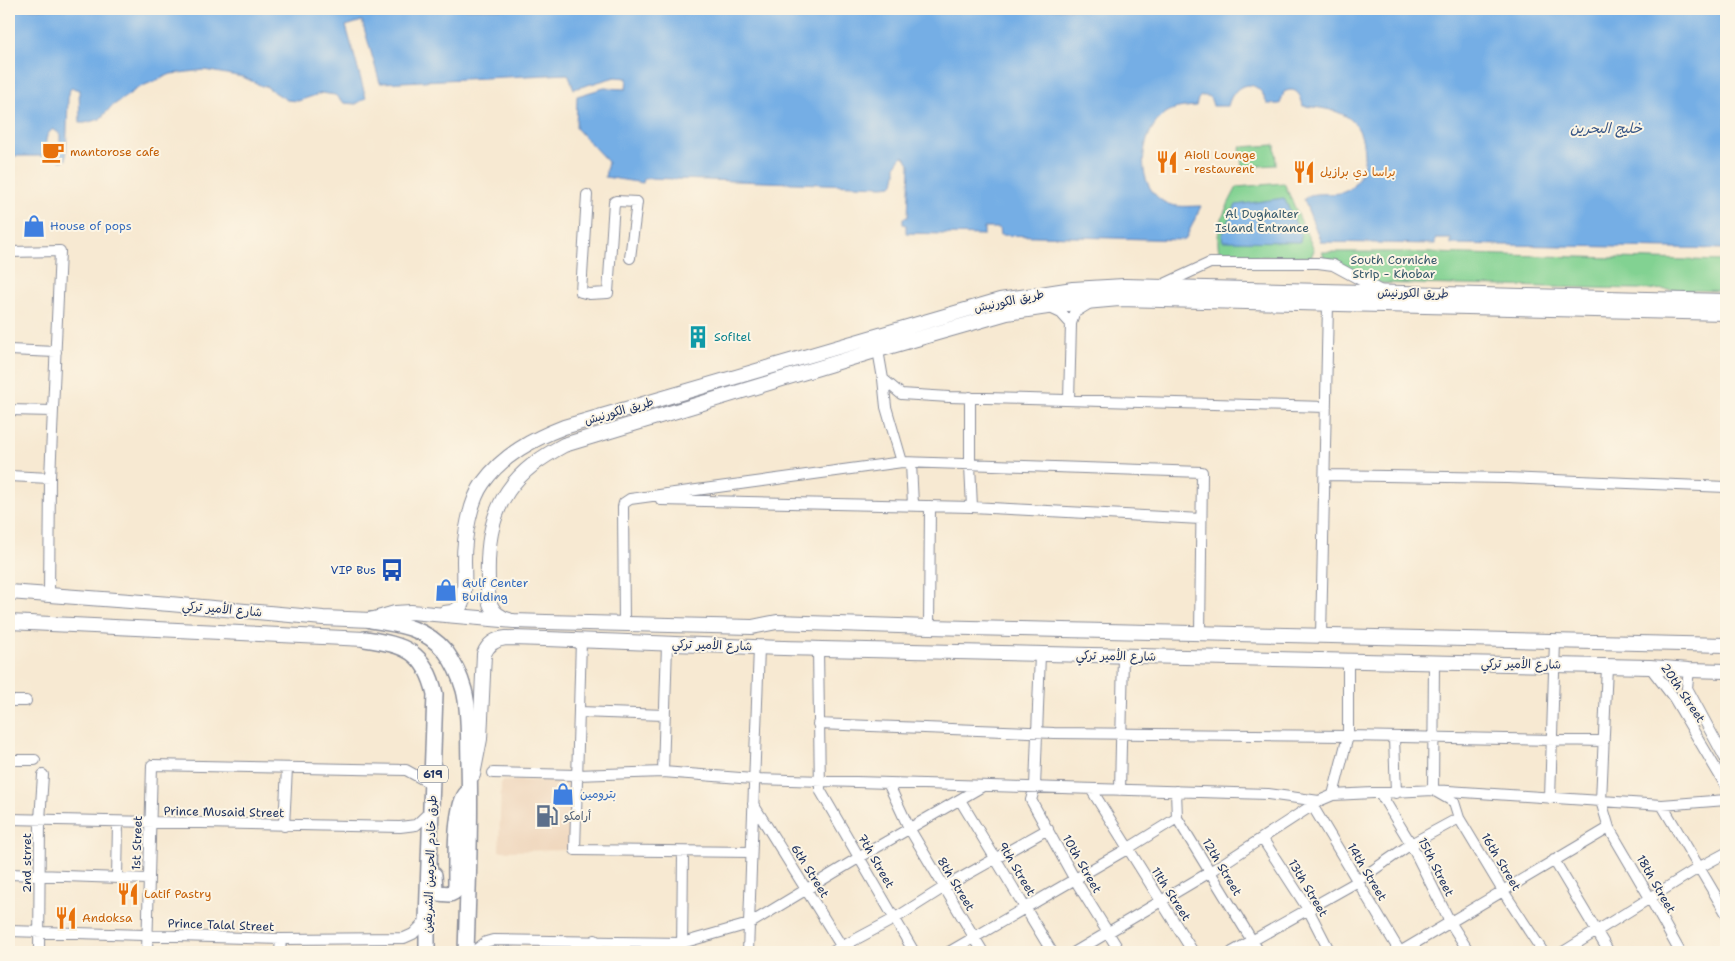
<svg xmlns="http://www.w3.org/2000/svg" width="1735" height="961" font-family="'Shantell Sans','Playpen Sans Arabic',sans-serif">
<style>
.built{fill:#efd6bc}
.green{fill:#82d292;stroke:#4e8078}
.water{fill:#75aee5;stroke:#486ea2}
.lines{fill:none;stroke-linecap:round;stroke-linejoin:round}
.minor-casing{stroke:#898c98;stroke-width:12}
.major-casing{stroke:#898c98;stroke-width:16}
.highway-casing{stroke:#898c98;stroke-width:18}
.minor{stroke:#fff;stroke-width:10}
.major{stroke:#fff;stroke-width:14}
.highway{stroke:#fff;stroke-width:15}
.labels{text-anchor:middle;dominant-baseline:central;stroke-width:4;stroke-linejoin:round;paint-order:stroke}
.shield{fill:#fcf5e5;stroke:#5e6a86;stroke-width:1}
.shield-label{font-size:11px;font-weight:bold;fill:#1b2f5e}
.food-label{font-size:12px;fill:#c56008;stroke:#fcf5e5;text-anchor:start}
.park-label{font-size:12px;fill:#35586b;stroke:#fcf5e5}
.shop-label{font-size:12px;fill:#366cbe;stroke:#fcf5e5;text-anchor:start}
.street-label{font-size:12px;fill:#1b2f5e;stroke:#fcf5e5}
.culture-label{font-size:12px;fill:#0d838f;stroke:#fcf5e5;text-anchor:start}
.transit-label{font-size:12px;fill:#164399;stroke:#fcf5e5;text-anchor:end}
.service-label{font-size:12px;fill:#4e5e75;stroke:#fcf5e5;text-anchor:start}
.water-label{font-size:14px;font-style:italic;fill:#365586;stroke:#fcf5e5}
</style>
<rect width="100%" height="100%" fill="#fcf5e5"/>
<filter id="ink" filterUnits="userSpaceOnUse"><feTurbulence type="fractalNoise" baseFrequency=".02" numOctaves="2"/><feDisplacementMap in="SourceGraphic" scale="10" xChannelSelector="R" yChannelSelector="G"/><feConvolveMatrix kernelMatrix="1 2 1 2 8 2 1 2 1" color-interpolation-filters="sRGB"/></filter>
<filter id="wash" filterUnits="userSpaceOnUse"><feTurbulence type="fractalNoise" baseFrequency=".0096" numOctaves="4" result="noise"/><feDisplacementMap in="SourceGraphic" scale="20" xChannelSelector="R" yChannelSelector="G"/><feGaussianBlur stdDeviation="1.12" result="paint"/><feColorMatrix in="noise" values="0 0 0 0 0 0 0 0 0 0 0 0 0 0 0 0 0 1.4 0 .05"/><feComposite in="paint" operator="in"/></filter>
<g filter="url(#wash)">
<rect width="100%" height="100%" fill="#f7e9d2"/>
<path class="built" d="M 574,780 L 572,850 L 499,851 L 501,781 Z"/>
<path class="green" d="M 1275,145 L 1276,165 L 1242,167 L 1240,147 Z
M 1284,183 L 1314,250 L 1311,257 L 1220,256 C 1213,230 1225,210 1237,187 Z
M 1322,252 L 1394,252 L 1726,261 L 1726,291 L 1371,283 L 1325,260 Z"/>
<path class="water" d="M 9,9 L 1726,9 L 1726,249 L 1451,244 L 1451,239 L 1435,239 L 1435,244 L 1321,242 L 1304,200 C 1311,187 1340,201 1353,186 C 1361,177 1365,165 1364,154 C 1363,114 1337,109 1303,106 C 1301,95 1296,86 1284,92 L 1280,104 L 1267,104 C 1259,76 1234,81 1228,106 L 1213,106 C 1211,98 1210,95 1201,96 L 1198,99 L 1196,106 C 1185,107 1175,107 1166,113 C 1139,132 1133,186 1166,203 C 1176,208 1190,206 1201,206 L 1185,240 L 1000,235 L 999,228 L 984,228 L 984,235 L 906,233 L 906,225 L 903,224 L 903,218 L 908,217 L 910,165 L 905,157 L 902,156 L 896,165 L 896,174 L 894,183 L 892,185 L 883,186 L 647,178 L 644,179 L 643,183 L 605,177 L 608,162 L 576,128 L 577,96 L 604,88 L 626,89 L 627,78 L 615,77 L 574,89 L 568,74 L 380,83 L 362,21 L 346,26 L 366,98 L 356,104 L 344,103 L 335,95 L 322,93 L 298,101 L 287,100 L 268,88 L 268,87 L 262,86 L 243,77 L 204,70 L 171,74 L 138,88 L 111,107 L 100,119 L 85,123 L 80,123 L 79,90 L 73,88 L 70,89 L 68,98 L 66,160 L 60,161 L 60,134 L 53,129 C 41,138 49,147 43,156 L 9,156 Z
M 1284,198 L 1301,235 L 1300,242 L 1223,241 L 1222,235 L 1236,205 Z"/>
</g>
<g filter="url(#ink)">
<g class="lines">
<defs>
<path id="minor" d="M 587,195 L 581,292 L 589,294 L 608,293 L 614,202 L 616,201 L 637,202 L 630,258
M 9,252 L 60,251 L 50,478 L 49,595
M 1160,286 L 1210,263 L 1318,263 L 1333,265 L 1383,292
M 1048,307 L 1061,313 L 1071,324
M 9,350 L 56,352
M 878,350 L 883,379 L 901,394 L 949,397 L 1326,407
M 883,379 L 886,407 L 902,462
M 970,397 L 970,465 L 972,507
M 1069,400 L 1071,324 L 1074,313 L 1090,303
M 9,410 L 53,411
M 911,463 L 913,505
M 1325,475 L 1507,478 L 1726,487
M 9,476 L 50,478
M 661,500 L 972,507 L 1201,519
M 624,624 L 623,507 L 624,503 L 630,499 L 902,462 L 1202,472 L 1200,634
M 929,627 L 930,506
M 1321,636 L 1328,304
M 581,640 L 575,850 L 751,852
M 818,649 L 820,790 L 914,952
M 1040,654 L 1035,787 L 1031,800 L 1074,878 L 1120,952
M 1434,662 L 1433,790 L 1454,802 L 1459,818 L 1503,891 L 1543,952
M 1650,667 L 1674,698 L 1726,786
M 1689,670 L 1687,688 L 1726,760
M 9,701 L 26,701
M 579,712 L 665,715
M 818,724 L 1054,733 L 1348,736 L 1604,741
M 1394,738 L 1396,793
M 9,760 L 35,760
M 663,772 L 667,644
M 493,773 L 577,775 L 663,772 L 753,779 L 1268,794 L 1319,801 L 1333,795 L 1433,790 L 1662,805 L 1726,800
M 888,783 L 909,828 L 983,952
M 1091,789 L 1193,952
M 1120,790 L 1123,656
M 1176,791 L 1177,818 L 1259,952
M 1380,793 L 1411,844 L 1450,922 L 1469,952
M 1333,795 L 1348,736 L 1348,660
M 1550,798 L 1555,641
M 960,800 L 1052,952
M 753,804 L 845,952
M 1312,805 L 1400,952
M 1662,805 L 1726,913
M 9,819 L 400,827 L 416,825 L 432,810
M 284,826 L 287,768
M 1609,828 L 1650,898 L 1680,952
M 1262,838 L 1308,909 L 1330,952
M 1554,860 L 1609,952
M 9,874 L 148,879
M 117,878 L 118,822
M 9,931 L 281,939 L 404,938 L 413,934 L 427,920
M 39,952 L 40,820 L 43,775
M 147,952 L 152,765 L 406,770 L 433,785
M 280,952 L 281,939
M 473,952 L 486,942 L 493,940 L 682,943 L 749,924 L 860,857 L 983,786
M 595,952 L 595,940
M 682,952 L 683,852
M 748,952 L 759,647
M 832,952 L 894,919 L 943,888 L 1048,829
M 949,952 L 1127,849 L 1177,818
M 1075,952 L 1210,872 L 1319,801
M 1232,952 L 1353,884 L 1411,844 L 1459,818
M 1400,952 L 1609,828 L 1601,801 L 1607,666
M 1563,952 L 1700,867 L 1726,853"/>
<path id="major" d="M 9,592 L 170,604 L 323,618 L 371,620 L 395,613 L 411,612 L 514,621 L 546,622 L 752,627 L 777,622 L 929,627 L 1726,645
M 444,613 C 451,612 457,612 461,605 C 466,596 464,572 464,560 C 464,537 470,501 483,483 C 503,455 533,439 564,427 L 1000,300 L 1073,289 L 1124,286 L 1726,301
M 509,620 C 502,618 494,613 491,606 C 487,598 488,588 488,580 C 487,549 490,517 508,491 C 522,470 542,457 564,445 L 878,350 L 1007,313 L 1074,303 L 1119,299 L 1726,313
M 9,622 L 365,639
M 473,775 L 480,739 L 484,654 C 488,644 496,639 506,638 C 612,640 717,647 822,649 C 1098,656 1374,661 1650,667 L 1689,670 L 1726,671"/>
<path id="highway" d="M 371,620 C 400,624 426,628 446,652 C 454,663 460,676 464,690 C 470,713 468,738 469,762 C 471,825 468,889 466,952
M 365,639 C 405,645 425,651 435,694 L 427,920 L 427,952
M 434,875 L 435,889 L 437,893 L 450,894 L 454,892 L 456,885 C 456,867 454,804 467,793"/>
</defs>
<use href="#minor" class="minor-casing"/>
<use href="#major" class="major-casing"/>
<use href="#highway" class="highway-casing"/>
<use href="#minor" class="minor"/>
<use href="#major" class="major"/>
<use href="#highway" class="highway"/>
</g>
</g>
<defs>
<symbol id="cafe-bare" viewBox="-9 -9 18 18"><path d="M-5.5-4.5H6V0H3Q3 3.5 0 3.5H-2.5Q-5.5 3.5-5.5 0ZM3-3.2v2h1.7v-2ZM-6 4.5H4V6H-6Z" fill="#e8710a" stroke="#fcf5e5" stroke-width="2.5" paint-order="stroke"/></symbol>
<symbol id="restaurant-bare" viewBox="-9 -9 18 18"><path d="M-5-6h1v4h1v-4h1v4h1v-4h1v5L-1.5 .5V6h-2V.5L-5-1ZM5-6V6H3V1.5H1.5Q1.5-4 5-6Z" fill="#e8710a" stroke="#fcf5e5" stroke-width="2.5" paint-order="stroke"/></symbol>
<symbol id="shop-bare" viewBox="-9 -9 18 18"><path d="M-5-2.5h2.3a2.7 3.5 0 0 1 5.4 0H5L5.5 6h-11ZM-1.5-2.5h3a1.5 2.3 0 0 0-3 0Z" fill="#3f7fe0" stroke="#fcf5e5" stroke-width="2.5" paint-order="stroke"/></symbol>
<symbol id="building-bare" viewBox="-9 -9 18 18"><path d="M-4-6H4V6H1V3H-1V6H-4ZM-2.5-4.3h1.7v1.8h-1.7ZM.8-4.3h1.7v1.8H.8ZM-2.5-1h1.7V.8h-1.7ZM.8-1h1.7V.8H.8Z" fill="#0f9aa8" stroke="#fcf5e5" stroke-width="2.5" paint-order="stroke"/></symbol>
<symbol id="bus-bare" viewBox="-9 -9 18 18"><path d="M-5-6H5V4H4V6H2V4H-2V6H-4V4H-5ZM-3.5-4V0h7V-4ZM-3.5 1.2v1.5H-2V1.2ZM2 1.2v1.5H3.5V1.2Z" fill="#1a4fb4" stroke="#fcf5e5" stroke-width="2.5" paint-order="stroke"/></symbol>
<symbol id="fuel-bare" viewBox="-9 -9 18 18"><path d="M-5.5-6h7V0h2V4h1.3V-2.5L3-4.5l.8-.8L6-3V5H2.5V1h-1V6h-7ZM-4.2-4.7v3.2H.2V-4.7Z" fill="#5c6f8a" stroke="#fcf5e5" stroke-width="2.5" paint-order="stroke"/></symbol>
</defs>
<g fill-rule="evenodd">
<use href="#cafe-bare" x="37" y="136" width="32" height="32"/>
<use href="#restaurant-bare" x="1151" y="146" width="32" height="32"/>
<use href="#restaurant-bare" x="1288" y="156" width="32" height="32"/>
<use href="#shop-bare" x="18" y="210" width="32" height="32"/>
<use href="#building-bare" x="682" y="321" width="32" height="32"/>
<use href="#bus-bare" x="376" y="554" width="32" height="32"/>
<use href="#shop-bare" x="430" y="574" width="32" height="32"/>
<use href="#shop-bare" x="547" y="778" width="32" height="32"/>
<use href="#fuel-bare" x="531" y="800" width="32" height="32"/>
<use href="#restaurant-bare" x="112" y="878" width="32" height="32"/>
<use href="#restaurant-bare" x="50" y="902" width="32" height="32"/>
</g>
<g class="labels">
<rect class="shield" x="418" y="765.5" width="30" height="17" rx="4"/>
<g class="shield-label">
<text x="433" y="774">619</text>
</g>
<g class="food-label">
<text x="70" y="152">mantorose cafe</text>
<text x="1184" y="155">Aioli Lounge<tspan x="1184" dy="14">- restaurent</tspan></text>
<text x="1320" y="172">براسا دي برازيل</text>
<text x="144" y="894">Latif Pastry</text>
<text x="82" y="918">Andoksa</text>
</g>
<g class="park-label">
<text x="1262" y="214">Al Dughaiter<tspan x="1262" dy="14">Island Entrance</tspan></text>
<text x="1394" y="260">South Corniche<tspan x="1394" dy="14">Strip - Khobar</tspan></text>
</g>
<g class="shop-label">
<text x="50" y="226">House of pops</text>
<text x="462" y="583">Gulf Center<tspan x="462" dy="14">Building</tspan></text>
<text x="580" y="794">بترومين</text>
</g>
<g class="street-label">
<text transform="translate(1413 293) rotate(1)">طريق الكورنيش</text>
<text transform="translate(1009 301) rotate(-12)">طريق الكورنيش</text>
<text transform="translate(619 411) rotate(-16)">طريق الكورنيش</text>
<text transform="translate(222 609) rotate(5)">شارع الأمير تركي</text>
<text transform="translate(712 645) rotate(2)">شارع الأمير تركي</text>
<text transform="translate(1116 656) rotate(1)">شارع الأمير تركي</text>
<text transform="translate(1521 664) rotate(1)">شارع الأمير تركي</text>
<text transform="translate(1683 693) rotate(56)">20th Street</text>
<text transform="translate(224 812) rotate(1)">Prince Musaid Street</text>
<text transform="translate(137 843) rotate(-88)">1st Street</text>
<text transform="translate(876 861) rotate(60)">7th Street</text>
<text transform="translate(1501 862) rotate(59)">16th Street</text>
<text transform="translate(27 863) rotate(-90)">2nd strret</text>
<text transform="translate(430 864) rotate(-88)">طرق خادم الحرمين الشريفين</text>
<text transform="translate(1082 864) rotate(60)">10th Street</text>
<text transform="translate(1222 867) rotate(59)">12th Street</text>
<text transform="translate(1436 867) rotate(63)">15th Street</text>
<text transform="translate(1017 869) rotate(59)">9th Street</text>
<text transform="translate(810 871) rotate(58)">6th Street</text>
<text transform="translate(1367 872) rotate(59)">14th Street</text>
<text transform="translate(956 884) rotate(59)">8th Street</text>
<text transform="translate(1656 884) rotate(60)">18th Street</text>
<text transform="translate(1308 888) rotate(59)">13th Street</text>
<text transform="translate(1171 894) rotate(57)">11th Street</text>
<text transform="translate(221 925) rotate(2)">Prince Talal Street</text>
</g>
<g class="culture-label">
<text x="714" y="337">Sofitel</text>
</g>
<g class="transit-label">
<text x="376" y="570">VIP Bus</text>
</g>
<g class="service-label">
<text x="564" y="816">أرامكو</text>
</g>
<g class="water-label">
<text x="1606" y="128">خليج البحرين</text>
</g>
</g>
<rect width="1735" height="961" fill="none" stroke="#fcf5e5" stroke-width="30"/>
</svg>
